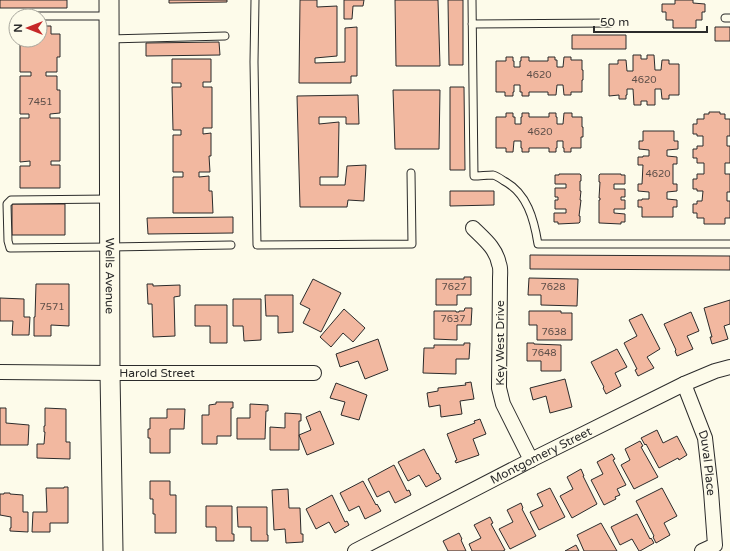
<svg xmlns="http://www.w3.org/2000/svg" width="730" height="551" font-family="'Varela Round',sans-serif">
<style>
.building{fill:#f2b8a0;stroke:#2b2b2b}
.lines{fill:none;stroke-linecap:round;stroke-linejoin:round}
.lane-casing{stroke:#2b2b2b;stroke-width:9}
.street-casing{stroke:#2b2b2b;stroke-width:16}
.secondary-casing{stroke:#2b2b2b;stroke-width:21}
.lane{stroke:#fdfbea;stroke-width:7}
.street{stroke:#fdfbea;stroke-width:14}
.secondary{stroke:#fdfbea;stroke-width:19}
.labels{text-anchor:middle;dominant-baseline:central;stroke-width:3;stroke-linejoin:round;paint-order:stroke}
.number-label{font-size:10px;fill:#5d4e48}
.street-label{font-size:12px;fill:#2b2b2b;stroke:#fdfbea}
</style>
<rect width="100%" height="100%" fill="#fdfbea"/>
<path class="building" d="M 0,0 L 67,0 L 67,8 L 0,8 Z
M 169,0 L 227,0 L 227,2 L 169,3 Z
M 300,0 L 317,0 L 317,7 L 337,6 L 337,56 L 315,58 L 315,63 L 345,62 L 345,28 L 357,27 L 357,76 L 351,76 L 351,83 L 299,83 Z
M 344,0 L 364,0 L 363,6 L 353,6 L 352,19 L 344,19 Z
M 395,0 L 438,0 L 440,66 L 396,66 Z
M 448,0 L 463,0 L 463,65 L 449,65 Z
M 675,0 L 693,0 L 693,3 L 705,4 L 705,12 L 702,12 L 702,20 L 696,20 L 696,28 L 673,28 L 673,20 L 666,20 L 666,12 L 662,12 L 662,4 L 675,4 Z
M 40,26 L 51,26 L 51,34 L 60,34 L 60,57 L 57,57 L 57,72 L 46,72 L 46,76 L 57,76 L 57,90 L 60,90 L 60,113 L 50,114 L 50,118 L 60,118 L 60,161 L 51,161 L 51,165 L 60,165 L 60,188 L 20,188 L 20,166 L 30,166 L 30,161 L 20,162 L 20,118 L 29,118 L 29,114 L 20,114 L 20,76 L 31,76 L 31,72 L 20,72 L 20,40 L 40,40 Z
M 715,27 L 730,27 L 730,41 L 715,41 Z
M 572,35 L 626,35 L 626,49 L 572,49 Z
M 219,42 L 220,55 L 146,56 L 146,43 Z
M 633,55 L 641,55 L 641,59 L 647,59 L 647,55 L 654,55 L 655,70 L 661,70 L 662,60 L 669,60 L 669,64 L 679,64 L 679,95 L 669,95 L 669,99 L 662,99 L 661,89 L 655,89 L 655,105 L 647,105 L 647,101 L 641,101 L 641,105 L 634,105 L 633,89 L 627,89 L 627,95 L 626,95 L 626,99 L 619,99 L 619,95 L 609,96 L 609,64 L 618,64 L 618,60 L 626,60 L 627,71 L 633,71 Z
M 506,57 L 513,57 L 513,61 L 514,61 L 514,67 L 520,67 L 520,61 L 521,61 L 521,57 L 529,57 L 529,61 L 548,61 L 548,57 L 555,57 L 555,60 L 557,60 L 557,67 L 563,67 L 564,57 L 571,57 L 571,60 L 582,60 L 582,70 L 583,70 L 583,80 L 582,80 L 582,92 L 571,92 L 571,95 L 564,95 L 563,85 L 557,85 L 556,95 L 548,95 L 548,92 L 529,92 L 529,96 L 522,96 L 522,92 L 520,92 L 520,85 L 514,85 L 514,92 L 513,92 L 513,96 L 505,96 L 505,92 L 496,92 L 496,61 L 506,61 Z
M 172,59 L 211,59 L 211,82 L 203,82 L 203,87 L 212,87 L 212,128 L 203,128 L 203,134 L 211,133 L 211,156 L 209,156 L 210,172 L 199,172 L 199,177 L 209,176 L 209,191 L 212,191 L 213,213 L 173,213 L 173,177 L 183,177 L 183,172 L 173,172 L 173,135 L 181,135 L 181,130 L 173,130 L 172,87 L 181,87 L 181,83 L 172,83 Z
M 450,87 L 464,87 L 465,170 L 450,170 Z
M 393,90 L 440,90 L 439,149 L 395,149 Z
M 358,95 L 359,124 L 346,124 L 346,117 L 319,117 L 319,124 L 339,122 L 338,177 L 320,177 L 320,185 L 345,185 L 347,166 L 366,165 L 364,201 L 348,200 L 347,207 L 300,207 L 297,96 Z
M 709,112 L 720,112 L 720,114 L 725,114 L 725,119 L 730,119 L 730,136 L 727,136 L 727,146 L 730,146 L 730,163 L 725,163 L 725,174 L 730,174 L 730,192 L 727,192 L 727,201 L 730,201 L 730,218 L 725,218 L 725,224 L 704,224 L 704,218 L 697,218 L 697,213 L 693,213 L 693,204 L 697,204 L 697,201 L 702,201 L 703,191 L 697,191 L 697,189 L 693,189 L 693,179 L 697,179 L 697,174 L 704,174 L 704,163 L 697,163 L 697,158 L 693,158 L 693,149 L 697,149 L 697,146 L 703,146 L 703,136 L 697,136 L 697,134 L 693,134 L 693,124 L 697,124 L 697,119 L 704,119 L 704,114 L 709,114 Z
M 506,113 L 513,113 L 513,117 L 515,117 L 515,124 L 521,124 L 521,117 L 522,117 L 522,113 L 529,113 L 529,117 L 549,117 L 549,113 L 556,113 L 556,117 L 557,117 L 557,124 L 563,124 L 564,113 L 572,113 L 572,117 L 582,117 L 582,127 L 583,127 L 583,137 L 581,137 L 581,148 L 571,148 L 571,152 L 564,152 L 564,148 L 563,148 L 563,141 L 557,141 L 557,148 L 556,148 L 556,152 L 549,152 L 549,148 L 529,148 L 529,152 L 522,152 L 522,148 L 521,148 L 521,141 L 514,141 L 513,152 L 506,152 L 506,148 L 496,148 L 496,117 L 506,117 Z
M 643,131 L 674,131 L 674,141 L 678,141 L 678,149 L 667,150 L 667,156 L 677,157 L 677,164 L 673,164 L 673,184 L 677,184 L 677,191 L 667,192 L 667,199 L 677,200 L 677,207 L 673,207 L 673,217 L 642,217 L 642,207 L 638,207 L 638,200 L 642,200 L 642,199 L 649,199 L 649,192 L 638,191 L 638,184 L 642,184 L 643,165 L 638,165 L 638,157 L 643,157 L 643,156 L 649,156 L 649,150 L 639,149 L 639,141 L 643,141 Z
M 559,174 L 580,174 L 581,175 L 581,181 L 580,181 L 580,191 L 581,191 L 580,200 L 581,200 L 579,216 L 580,216 L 580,222 L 579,223 L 558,224 L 558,222 L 554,222 L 554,213 L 566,213 L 566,209 L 555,209 L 555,200 L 558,200 L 558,197 L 555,197 L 555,188 L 566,188 L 566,184 L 555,184 L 555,175 L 559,175 Z
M 600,174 L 621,174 L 621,175 L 625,175 L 625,184 L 614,184 L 614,189 L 625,189 L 625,197 L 621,197 L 621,200 L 625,200 L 625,209 L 614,209 L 614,213 L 625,214 L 625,222 L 621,222 L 621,224 L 600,223 L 599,223 L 599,200 L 600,200 L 600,198 L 599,198 L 600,182 L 599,182 L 599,175 Z
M 450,191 L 494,191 L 494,205 L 450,206 Z
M 12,204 L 65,204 L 65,235 L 12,235 Z
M 233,217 L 233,233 L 148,234 L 147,218 Z
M 530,255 L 730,256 L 730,270 L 530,269 Z
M 464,277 L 471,277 L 471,295 L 457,295 L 457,305 L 436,305 L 436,279 L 464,279 Z
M 529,278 L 578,279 L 577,306 L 541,305 L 541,295 L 528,295 Z
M 313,279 L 341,293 L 321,332 L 303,323 L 310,309 L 300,304 Z
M 36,284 L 69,284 L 69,326 L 51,325 L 51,336 L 34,336 L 34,317 L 35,317 Z
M 147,284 L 153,284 L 153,286 L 180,285 L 180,296 L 174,297 L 175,336 L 153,337 L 152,304 L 148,304 Z
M 265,295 L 293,295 L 293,332 L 278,333 L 278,316 L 266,316 Z
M 0,298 L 24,299 L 24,317 L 30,317 L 29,335 L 12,335 L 13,321 L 0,321 Z
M 233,299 L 261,299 L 261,340 L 244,341 L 243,326 L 233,326 Z
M 730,300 L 730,324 L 724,326 L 728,339 L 712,344 L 710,337 L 712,337 L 704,308 Z
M 195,305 L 227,305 L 227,343 L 210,343 L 210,326 L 195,326 Z
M 465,308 L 472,308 L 471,325 L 457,325 L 457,340 L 434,339 L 434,311 L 456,311 L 456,312 L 459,312 L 459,311 L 464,311 Z
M 344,309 L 365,328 L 353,342 L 343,333 L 331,347 L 320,337 Z
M 529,311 L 561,311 L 561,313 L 572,313 L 572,340 L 537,340 L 537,325 L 529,325 Z
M 691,312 L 699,331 L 687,336 L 693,349 L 677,356 L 675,351 L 676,350 L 664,324 Z
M 642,314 L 660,349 L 647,357 L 654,368 L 638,376 L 635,370 L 637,369 L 624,343 L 637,336 L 629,320 Z
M 378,339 L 388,370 L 365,379 L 358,361 L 340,367 L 336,354 Z
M 464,343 L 470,343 L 469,359 L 456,359 L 456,374 L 423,373 L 424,348 L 434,348 L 434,345 L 464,345 Z
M 527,343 L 534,343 L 534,344 L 561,345 L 561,371 L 541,371 L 541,361 L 527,361 Z
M 617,349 L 627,367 L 615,373 L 621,386 L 606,394 L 603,388 L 604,387 L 591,362 Z
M 565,379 L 572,407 L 550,413 L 546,396 L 533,400 L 530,388 Z
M 471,382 L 474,399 L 460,401 L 462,414 L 441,417 L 440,405 L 429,407 L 427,393 L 438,391 L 438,388 L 466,385 L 465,383 Z
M 336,383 L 367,395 L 359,420 L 341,415 L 345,402 L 330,398 Z
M 216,402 L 233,402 L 233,408 L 231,408 L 231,436 L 217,436 L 217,444 L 202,444 L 202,415 L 209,415 L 209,405 L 216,404 Z
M 250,404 L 268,405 L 268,411 L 266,411 L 265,439 L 237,439 L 237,418 L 250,418 Z
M 0,408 L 6,408 L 6,423 L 29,425 L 28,445 L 0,445 Z
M 45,408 L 66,409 L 66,442 L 70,442 L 70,459 L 37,458 L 37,444 L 44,444 L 45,432 L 44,432 L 44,426 L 45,426 Z
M 167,409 L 185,409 L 184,429 L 170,429 L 170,453 L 150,453 L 150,438 L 148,438 L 148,429 L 150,429 L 150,418 L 167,418 Z
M 320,411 L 334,444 L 307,455 L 299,435 L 311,430 L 306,417 Z
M 285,413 L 301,414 L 301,421 L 299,421 L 299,450 L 270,450 L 270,427 L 285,428 Z
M 480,419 L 486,434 L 473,439 L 479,455 L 456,463 L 455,461 L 457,460 L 447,434 L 475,423 L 474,421 Z
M 657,430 L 663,443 L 677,436 L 687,455 L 679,460 L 678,458 L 659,468 L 646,444 L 645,445 L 641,438 Z
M 640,441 L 643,446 L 641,447 L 658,477 L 634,489 L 621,465 L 630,460 L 625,449 Z
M 424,449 L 437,474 L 438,473 L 441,479 L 426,487 L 419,475 L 408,481 L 398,462 Z
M 612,454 L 615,459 L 613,460 L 626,485 L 617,489 L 620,495 L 615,497 L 616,499 L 604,505 L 591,480 L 603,474 L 597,462 Z
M 394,465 L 407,491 L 409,490 L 411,495 L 395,503 L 389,491 L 377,497 L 368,479 Z
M 581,469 L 584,476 L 583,476 L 597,504 L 572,518 L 560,496 L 573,489 L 567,477 Z
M 150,481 L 170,481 L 170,495 L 176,495 L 176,533 L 155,533 L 155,514 L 153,514 L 153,499 L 150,499 Z
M 363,481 L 376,505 L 377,504 L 381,511 L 365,519 L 359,506 L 349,511 L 340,493 Z
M 64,487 L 68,487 L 68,523 L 50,523 L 50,532 L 32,532 L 33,512 L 47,512 L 46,488 L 64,488 Z
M 550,488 L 565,517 L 539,530 L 530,512 L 543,506 L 537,494 Z
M 662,488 L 677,516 L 664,523 L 670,535 L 656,543 L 653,537 L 654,536 L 636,501 Z
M 288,489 L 289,508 L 300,508 L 301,534 L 303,534 L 303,542 L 286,543 L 285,529 L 274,530 L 272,490 Z
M 4,493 L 10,493 L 10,494 L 23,495 L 23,512 L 28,512 L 28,532 L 10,531 L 10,528 L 11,528 L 11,517 L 0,515 L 0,494 L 4,494 Z
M 332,495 L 345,522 L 347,521 L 349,525 L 335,533 L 329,522 L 316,529 L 306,509 Z
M 521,503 L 523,508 L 522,509 L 536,536 L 510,549 L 499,529 L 513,522 L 507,510 Z
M 206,506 L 232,506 L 232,534 L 234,534 L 234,541 L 216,541 L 216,527 L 206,527 Z
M 237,507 L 267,507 L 267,535 L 268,535 L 268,541 L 251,541 L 251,527 L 238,527 Z
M 637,514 L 650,539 L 651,538 L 654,543 L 640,551 L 639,551 L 632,539 L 620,545 L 611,527 Z
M 490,517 L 493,523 L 491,524 L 505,550 L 503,551 L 472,551 L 469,544 L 481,538 L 474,525 Z
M 601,523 L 617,551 L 584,551 L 577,535 Z
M 459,533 L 462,539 L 461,540 L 466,551 L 448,551 L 443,541 Z
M 576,545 L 579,551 L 565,551 Z"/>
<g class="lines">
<defs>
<path id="lane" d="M 255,0 L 254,62 L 257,245 L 412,244 L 411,173
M 472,0 L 474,176 C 480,176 487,175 493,175 C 497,176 501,179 504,181 C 527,193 534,219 538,244 L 730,244
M 27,16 L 109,16
M 725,18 L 730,18
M 472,24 L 610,23
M 109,39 L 225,36
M 110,199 L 11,200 L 7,204 L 8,241 L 10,248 L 110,247 L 231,245"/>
<g id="street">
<path d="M 473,228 C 484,239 496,248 499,264 C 501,268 500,274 500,279 L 499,388 L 503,404 L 531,460"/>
<path id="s1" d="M 0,372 L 110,373 L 314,373"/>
<path id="s2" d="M 684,384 L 705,438 L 711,491 L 715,545 L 702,551"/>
<path id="s3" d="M 355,551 L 531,460 L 684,384 L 715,371 L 730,367"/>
</g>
<g id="secondary">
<path id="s4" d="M 109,0 L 110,373 L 113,551"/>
</g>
</defs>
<use href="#lane" class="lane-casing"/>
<use href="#street" class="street-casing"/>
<use href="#secondary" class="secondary-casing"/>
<use href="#lane" class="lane"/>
<use href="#street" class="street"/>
<use href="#secondary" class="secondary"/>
</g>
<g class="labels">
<g class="number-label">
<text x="539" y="75">4620</text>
<text x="644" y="80">4620</text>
<text x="40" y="102">7451</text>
<text x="540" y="132">4620</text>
<text x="658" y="174">4620</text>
<text x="454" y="287">7627</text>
<text x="553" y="287">7628</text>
<text x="52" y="307">7571</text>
<text x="453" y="319">7637</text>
<text x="554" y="332">7638</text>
<text x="544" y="353">7648</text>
</g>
<g class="street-label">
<text stroke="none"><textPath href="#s4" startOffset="276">Wells Avenue</textPath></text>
<text transform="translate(500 343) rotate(-90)">Key West Drive</text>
<text stroke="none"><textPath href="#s1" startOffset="157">Harold Street</textPath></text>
<text stroke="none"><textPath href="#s3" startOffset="209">Montgomery Street</textPath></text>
<text stroke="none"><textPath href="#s2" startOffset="83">Duval Place</textPath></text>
</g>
</g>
<g transform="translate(28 28) rotate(270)"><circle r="19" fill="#fdfbea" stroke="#a9a89e"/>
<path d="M0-3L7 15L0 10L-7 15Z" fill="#c62828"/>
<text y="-6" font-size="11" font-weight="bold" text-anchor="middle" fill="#2b2b2b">N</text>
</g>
<path d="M594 26v6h113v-6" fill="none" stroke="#2b2b2b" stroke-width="2"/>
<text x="600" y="26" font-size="12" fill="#2b2b2b" stroke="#fdfbea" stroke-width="3" paint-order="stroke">50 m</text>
</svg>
